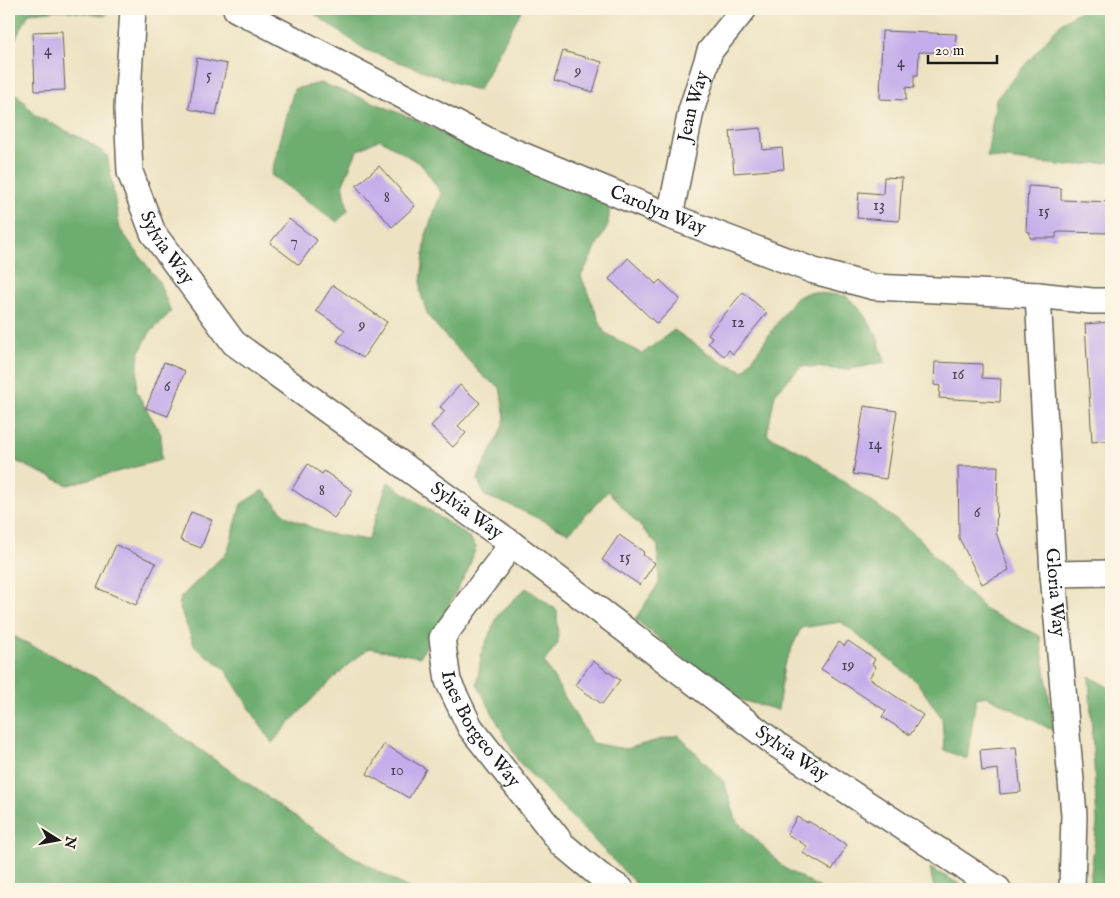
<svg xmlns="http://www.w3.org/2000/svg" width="1120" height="898" font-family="'IM FELL English',serif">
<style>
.forest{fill:#6ead6f;stroke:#456446}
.building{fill:#c5adeb}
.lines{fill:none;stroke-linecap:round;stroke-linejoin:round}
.minor-casing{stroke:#656156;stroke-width:28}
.minor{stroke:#fff;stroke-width:25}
.labels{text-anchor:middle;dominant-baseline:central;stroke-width:5;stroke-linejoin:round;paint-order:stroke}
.number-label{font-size:16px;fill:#464050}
.street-label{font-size:19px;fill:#1c1c1c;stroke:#fcf5e5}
</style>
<rect width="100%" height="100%" fill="#fcf5e5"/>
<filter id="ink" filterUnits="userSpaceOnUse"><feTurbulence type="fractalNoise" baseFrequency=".02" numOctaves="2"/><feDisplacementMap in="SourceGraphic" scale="10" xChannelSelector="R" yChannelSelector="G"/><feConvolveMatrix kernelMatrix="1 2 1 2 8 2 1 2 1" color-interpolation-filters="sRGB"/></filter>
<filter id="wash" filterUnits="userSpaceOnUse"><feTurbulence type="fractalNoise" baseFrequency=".0096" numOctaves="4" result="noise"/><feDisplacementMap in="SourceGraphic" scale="20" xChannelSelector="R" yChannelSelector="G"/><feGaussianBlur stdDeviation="1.12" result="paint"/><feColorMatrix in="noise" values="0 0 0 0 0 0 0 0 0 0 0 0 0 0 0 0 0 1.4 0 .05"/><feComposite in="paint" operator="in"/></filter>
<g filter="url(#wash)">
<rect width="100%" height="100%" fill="#ede2c1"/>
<path class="forest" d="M 9,9 L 110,9 L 105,16 L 61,10 L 29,13 L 12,46 L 13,90 L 36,116 L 83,139 L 107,155 L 120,229 L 159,282 L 171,312 L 149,334 L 139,353 L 136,391 L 161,434 L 161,460 L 68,485 L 9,458 Z
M 307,9 L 522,9 L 478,91 L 366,50 Z
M 1083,9 L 1111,9 L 1111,162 L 1067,166 L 987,157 L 996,99 L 1062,22 Z
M 321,83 L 378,104 L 610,204 L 608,225 L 581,276 L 604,332 L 642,354 L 674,330 L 718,360 L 744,371 L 794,299 L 809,292 L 846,296 L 859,308 L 876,333 L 885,362 L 847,370 L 801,366 L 775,394 L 767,435 L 807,455 L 894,518 L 920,539 L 955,580 L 987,611 L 1040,636 L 1054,731 L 987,696 L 976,698 L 967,759 L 944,750 L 942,718 L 916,681 L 841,622 L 801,628 L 784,665 L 778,710 L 733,698 L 635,619 L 659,583 L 658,546 L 608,491 L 569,533 L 512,506 L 485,496 L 478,480 L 481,470 L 499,435 L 505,418 L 500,387 L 484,377 L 446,337 L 428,316 L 420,291 L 426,235 L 441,193 L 422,165 L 380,139 L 357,151 L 343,183 L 348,211 L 337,222 L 271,175 L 294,89 Z
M 388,482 L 469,537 L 476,547 L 468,570 L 420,657 L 369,648 C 333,676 302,708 272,743 L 224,668 L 195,647 L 179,606 L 181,597 L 228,551 L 241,504 L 263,490 L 286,516 L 324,533 L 368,540 Z
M 526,588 L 557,610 L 558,643 L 544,662 L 592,743 L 625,749 L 678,735 L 724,782 L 736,819 L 784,868 L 822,889 L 641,889 L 518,761 L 477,684 L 482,651 L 498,615 Z
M 9,634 L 104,682 L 350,855 L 410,889 L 9,889 Z
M 1089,676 L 1111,689 L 1111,889 L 1089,889 L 1097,823 Z
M 930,868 L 969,889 L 934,889 Z"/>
<g id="blocks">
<path class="building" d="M 62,31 L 65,90 L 35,91 L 33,32 Z
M 882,31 L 956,34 L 955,53 L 919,52 L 918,75 L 914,75 L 914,88 L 906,87 L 906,100 L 880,99 Z
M 563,51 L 602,62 L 593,92 L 554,81 Z
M 197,58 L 227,64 L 216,115 L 189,109 Z
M 761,128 L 763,150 L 782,148 L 784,169 L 734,173 L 730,131 Z
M 379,166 L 415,206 L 392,227 L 356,186 Z
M 884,177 L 902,178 L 899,221 L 857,218 L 859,192 L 883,194 Z
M 1028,186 L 1061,188 L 1061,200 L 1111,202 L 1111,233 L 1060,232 L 1056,233 L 1056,238 L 1030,238 L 1030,232 L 1026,231 Z
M 289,219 L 317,240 L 299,265 L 270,243 Z
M 628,258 L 656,284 L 660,280 L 680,299 L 657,324 L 609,279 Z
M 333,285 L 387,322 L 363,358 L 337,341 L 345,330 L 316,311 Z
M 743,292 L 767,313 L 733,354 L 729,350 L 724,356 L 708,343 L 712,337 L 708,334 Z
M 1111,322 L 1111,440 L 1092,442 L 1085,324 Z
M 164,362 L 185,371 L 168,416 L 146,408 Z
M 935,362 L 982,364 L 982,378 L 1001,379 L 1000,402 L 939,398 L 940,386 L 934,385 Z
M 460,385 L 480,403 L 458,426 L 466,433 L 453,447 L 431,426 L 445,411 L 440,407 Z
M 864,406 L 897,411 L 886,479 L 853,474 Z
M 308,464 L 322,474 L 324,471 L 353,491 L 334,518 L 292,489 Z
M 958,466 L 998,466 L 996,532 L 1009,570 L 982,584 L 959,538 Z
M 191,512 L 212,520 L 201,548 L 180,540 Z
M 619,535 L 644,552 L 643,555 L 655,563 L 640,585 L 602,560 Z
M 116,545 L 156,563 L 136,605 L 97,588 Z
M 848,641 L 875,659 L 872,664 L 876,667 L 869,678 L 923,715 L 910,735 L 882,717 L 886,711 L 821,669 L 839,642 L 844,646 Z
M 593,661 L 620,680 L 602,704 L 575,685 Z
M 384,744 L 426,769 L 409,798 L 367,774 Z
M 1016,747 L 1021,792 L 1000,794 L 998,769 L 982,771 L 980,750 Z
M 797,817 L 808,823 L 808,821 L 847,845 L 832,870 L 803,853 L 807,846 L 787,834 Z"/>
</g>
</g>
<g filter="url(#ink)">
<use href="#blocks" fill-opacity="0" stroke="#656156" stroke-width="1"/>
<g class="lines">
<defs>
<g id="minor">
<path id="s1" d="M 133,9 L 127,109 L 130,172 L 153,233 L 234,343 L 512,544 L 777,745 L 998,889"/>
<path id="s2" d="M 236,9 L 493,143 L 670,216 L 814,271 L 874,287 L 1038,295 L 1092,301 L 1111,301"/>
<path id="s3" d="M 670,216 L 691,111 L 710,51 L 744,9"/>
<path id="s4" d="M 1038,295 L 1053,574 L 1074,815 L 1072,889"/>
<path id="s5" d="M 512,544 L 442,638 L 448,681 L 470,727 L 563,845 L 599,875 L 621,889"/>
<path d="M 1053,574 L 1111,573"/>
</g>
</defs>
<use href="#minor" class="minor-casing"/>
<use href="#minor" class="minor"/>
</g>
</g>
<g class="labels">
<g class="number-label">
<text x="48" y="51">4</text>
<text x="901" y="63">4</text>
<text x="578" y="72">9</text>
<text x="209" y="76">5</text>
<text x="387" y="198">8</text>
<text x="879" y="206">13</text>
<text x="1044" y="212">15</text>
<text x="294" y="242">7</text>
<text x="738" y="323">12</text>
<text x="362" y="326">9</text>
<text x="958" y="375">16</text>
<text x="167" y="387">6</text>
<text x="875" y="445">14</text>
<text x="322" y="491">8</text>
<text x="977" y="513">6</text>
<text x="625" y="558">15</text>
<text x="848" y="666">19</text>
<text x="397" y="771">10</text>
</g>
<g class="street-label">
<text stroke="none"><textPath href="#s3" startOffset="112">Jean Way</textPath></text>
<text stroke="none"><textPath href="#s2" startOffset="468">Carolyn Way</textPath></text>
<text stroke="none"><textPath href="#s1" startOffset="248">Sylvia Way</textPath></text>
<text stroke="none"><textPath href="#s1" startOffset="652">Sylvia Way</textPath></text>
<text stroke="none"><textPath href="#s4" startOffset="298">Gloria Way</textPath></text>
<text stroke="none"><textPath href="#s5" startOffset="218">Ines Borgeo Way</textPath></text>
<text stroke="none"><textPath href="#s1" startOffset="1058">Sylvia Way</textPath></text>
</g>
</g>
<rect width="1120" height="898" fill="none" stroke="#fcf5e5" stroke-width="30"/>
<g transform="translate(58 840) rotate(101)" stroke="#fcf5e5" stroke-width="4" paint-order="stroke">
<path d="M0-4L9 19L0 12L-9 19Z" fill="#1c1c1c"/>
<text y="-8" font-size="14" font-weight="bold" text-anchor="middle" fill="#1c1c1c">N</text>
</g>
<path d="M928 55v8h69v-8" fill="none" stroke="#1c1c1c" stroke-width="2.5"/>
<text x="935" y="55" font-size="15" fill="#1c1c1c" stroke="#fcf5e5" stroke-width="4" paint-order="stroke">20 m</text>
</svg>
